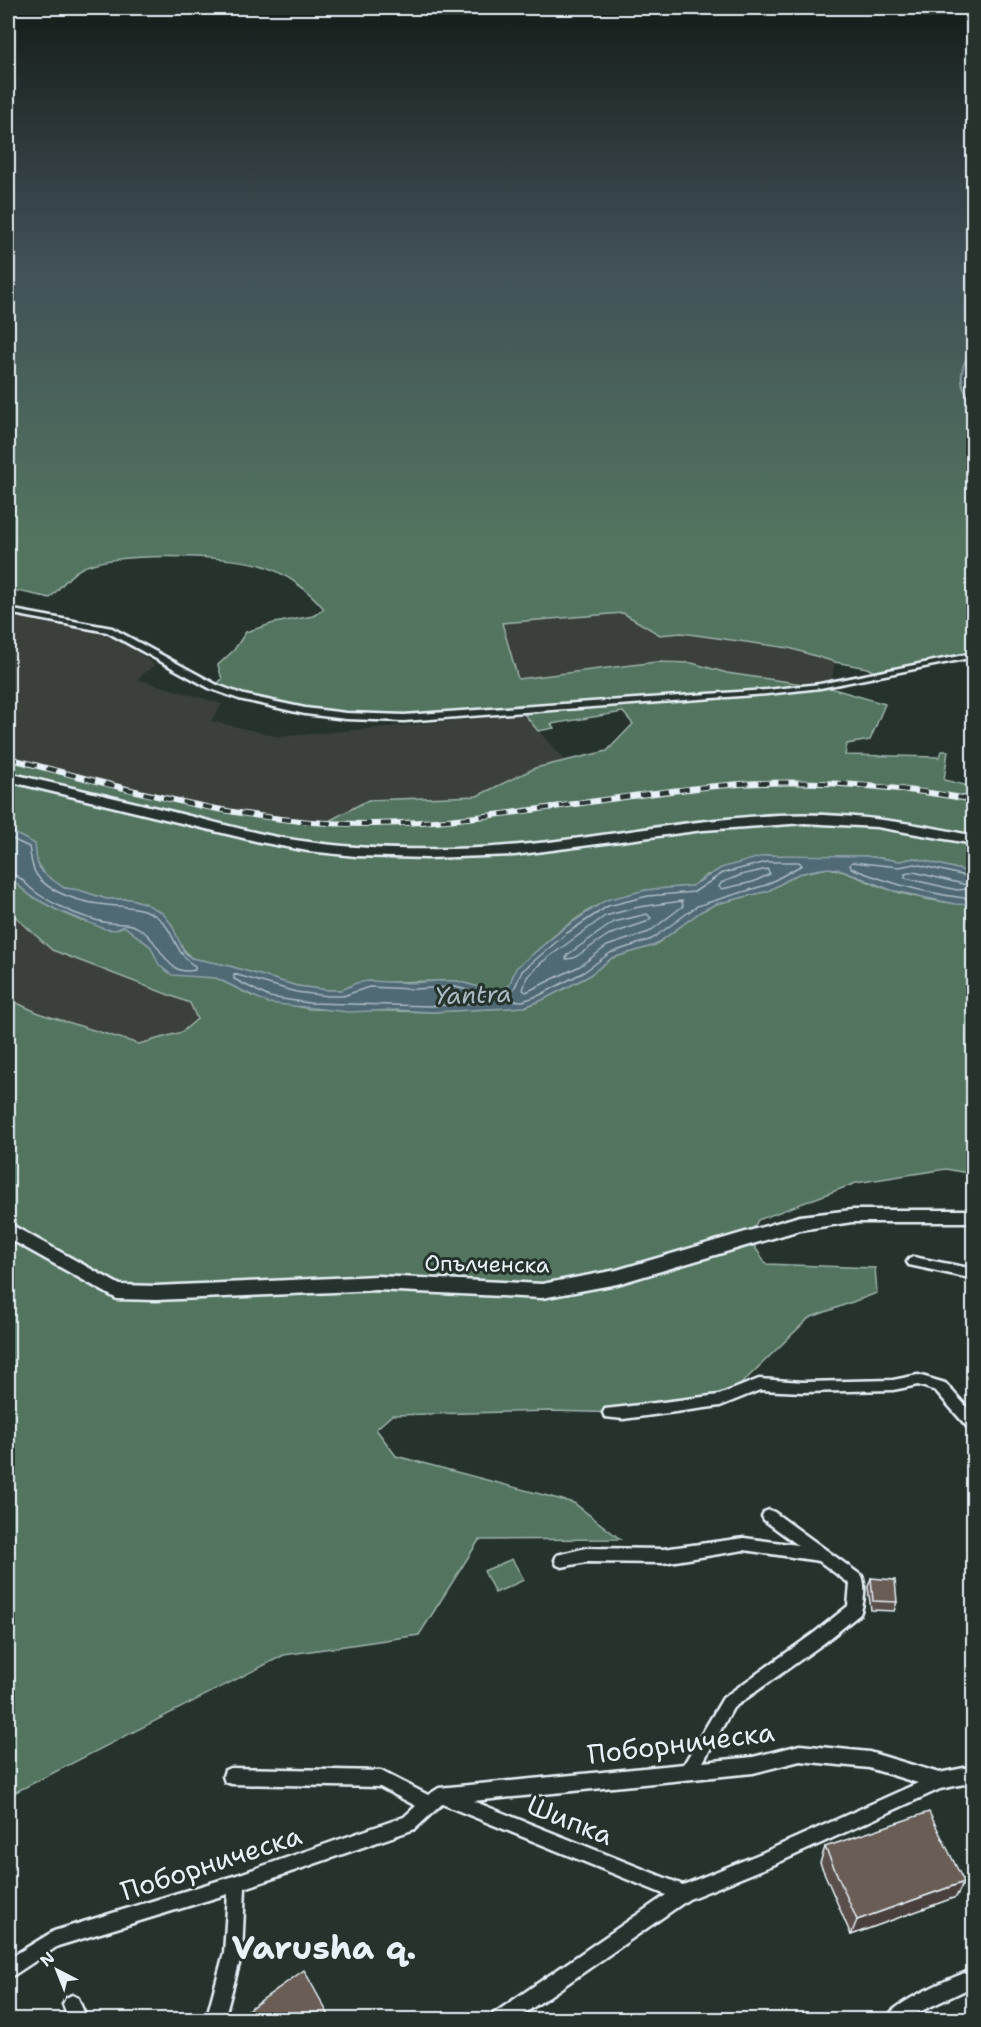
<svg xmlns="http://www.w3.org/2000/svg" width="981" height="2027" font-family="'Shantell Sans',sans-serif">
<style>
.built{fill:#3a403a}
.green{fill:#52745e;stroke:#9db2ab;stroke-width:1.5}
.water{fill:#506974;stroke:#8d9fa9;stroke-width:1.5}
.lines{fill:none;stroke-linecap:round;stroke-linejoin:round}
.shore{stroke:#abbbc3;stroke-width:1.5}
.street-casing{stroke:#e8f1f8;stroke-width:5}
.secondary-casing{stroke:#e8f1f8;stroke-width:5}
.primary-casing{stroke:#e8f1f8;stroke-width:5}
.street{fill:#26332d;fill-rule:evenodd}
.secondary{fill:#26332d;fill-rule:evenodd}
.primary{fill:#26332d;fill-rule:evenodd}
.rail-casing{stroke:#e8f1f8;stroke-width:6}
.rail{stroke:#26332d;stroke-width:4;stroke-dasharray:10;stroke-linecap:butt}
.wall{fill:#5a504b;stroke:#e8f1f8;stroke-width:1.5}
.shaded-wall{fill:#4a413d;stroke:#e8f1f8;stroke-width:1.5}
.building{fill:#695d57;stroke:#e8f1f8;stroke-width:1.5}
.labels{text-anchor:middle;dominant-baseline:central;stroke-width:6;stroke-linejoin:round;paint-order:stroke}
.street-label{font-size:22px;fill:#e8f1f8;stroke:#26332d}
.water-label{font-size:24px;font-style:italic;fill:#abbbc3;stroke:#26332d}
.near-street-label{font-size:27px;fill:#e8f1f8;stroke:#26332d}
.near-district-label{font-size:33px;font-weight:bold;fill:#e8f1f8;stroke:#26332d}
</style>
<rect width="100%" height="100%" fill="#26332d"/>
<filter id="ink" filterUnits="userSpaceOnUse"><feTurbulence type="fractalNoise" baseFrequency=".0167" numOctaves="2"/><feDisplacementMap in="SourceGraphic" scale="12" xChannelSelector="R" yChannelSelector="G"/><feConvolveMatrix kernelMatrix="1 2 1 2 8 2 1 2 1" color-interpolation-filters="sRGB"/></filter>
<g filter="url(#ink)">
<path class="built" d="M 8,611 L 109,630 L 155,665 L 137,679 L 222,704 L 211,721 L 280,737 L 524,714 L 566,762 L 535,768 L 477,796 L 368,800 L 327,822 L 273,818 L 174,801 L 8,758 Z
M 623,613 L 660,635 L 681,633 L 789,648 L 835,662 L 830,688 L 727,673 L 692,663 L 656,662 L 517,679 L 502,623 Z
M 8,910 L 52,950 L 190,1003 L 197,1019 L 182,1032 L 139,1044 L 41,1014 L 8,999 Z"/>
<path class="green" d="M 8,257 L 973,257 L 973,655 L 878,674 L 867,668 L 835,662 L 789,648 L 681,633 L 660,635 L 623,613 L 502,623 L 518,679 L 656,662 L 692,663 L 727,673 L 830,688 L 885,704 L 870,740 L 847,744 L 845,755 L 939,757 L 942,751 L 948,751 L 944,780 L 973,787 L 973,873 L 914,858 L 900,861 L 865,856 L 834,857 L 707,875 L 692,886 L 646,890 L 606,901 L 591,909 L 563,928 L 517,968 L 509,986 L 496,992 L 457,981 L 436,981 L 390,982 L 342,990 L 328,990 L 297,986 L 226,965 L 191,958 L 146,904 L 131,899 L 106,899 L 79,890 L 64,888 L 47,878 L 36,862 L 35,844 L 8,830 L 8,758 L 174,801 L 229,811 L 327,822 L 368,800 L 477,796 L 535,768 L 607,751 L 633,724 L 623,712 L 551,724 L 554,728 L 538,731 L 524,714 L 522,704 L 478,712 L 373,719 L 272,704 L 214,687 L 222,679 L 218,665 L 234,650 L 246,632 L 274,623 L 313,616 L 324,609 C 310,591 284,572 261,565 C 224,555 113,551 80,569 C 69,575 59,589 50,598 L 8,589 Z
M 828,868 C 847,871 863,880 881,887 C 910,897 943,903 973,905 L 973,1174 L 946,1169 L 856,1183 L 758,1220 L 749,1238 L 766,1264 L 875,1268 L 877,1293 L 809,1318 L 740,1385 L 720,1400 L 623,1413 L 550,1411 L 392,1415 L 376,1429 L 396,1456 L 574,1503 L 620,1539 L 479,1540 L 419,1635 L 284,1655 L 8,1796 L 8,999 L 41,1014 L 139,1044 L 182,1032 L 197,1019 L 190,1003 L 52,950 L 8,910 L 8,877 L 31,896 L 57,910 L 81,921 L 124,926 L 151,947 L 202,977 L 216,978 L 252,996 L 309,1009 L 432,1012 L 525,1007 L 542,1000 L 587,977 L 612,958 L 655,945 L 700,912 L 716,904 L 768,891 L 798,874 Z
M 512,1559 L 524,1580 L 495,1593 L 484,1571 Z"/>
<path class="water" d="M 8,830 L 35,844 L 37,862 L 41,871 L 64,888 L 79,890 L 106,899 L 131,899 L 146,904 L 163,913 L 172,925 L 184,952 L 191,958 L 226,965 L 297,986 L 328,990 L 342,990 L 356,983 L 368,981 L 412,983 L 436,981 L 457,981 L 496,992 L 509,986 L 516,968 L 563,929 L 606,900 L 646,890 L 692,886 L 721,868 L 767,855 L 865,856 L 900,861 L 914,858 L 922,860 L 973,873 L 973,905 L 955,904 L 891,890 L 839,869 L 828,868 L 815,870 L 798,874 L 768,891 L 716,904 L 700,912 L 655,945 L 612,958 L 587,977 L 542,1000 L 524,1007 L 432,1012 L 396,1010 L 348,1012 L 268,1003 L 216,978 L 172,975 L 159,965 L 151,947 L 124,926 L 116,930 L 105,929 L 57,910 L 31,896 L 8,877 Z"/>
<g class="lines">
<path class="shore" d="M 8,837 L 29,847 C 31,856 31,866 36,874 C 49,894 84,903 107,905 C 123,907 141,906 156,916 C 175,929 174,954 195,966 L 195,970 C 166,977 163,946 144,932 C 130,921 125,925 110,923 C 98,922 86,917 74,913 C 61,907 45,900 34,891 C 25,884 20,875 8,872
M 767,862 L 799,862 L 802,865 L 766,885 L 697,906 L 652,939 L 610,953 L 584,972 L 540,995 L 523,1001 L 502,1000 L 502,997 L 514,989 L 522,971 L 567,933 L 608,906 L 648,896 L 694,892 L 723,873 Z
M 767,869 L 770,874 L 753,882 L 722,889 L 719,887 L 721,883 L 741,875 Z
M 914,872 L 967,885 L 969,889 L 957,890 L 905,878 L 905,874 Z
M 974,878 L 915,864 L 899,867 L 852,862 L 850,865 L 851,868 C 891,884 931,895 974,899
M 682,901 L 683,906 L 649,932 L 607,946 L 580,966 L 526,992 L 523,990 L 527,977 L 542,962 L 605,916 L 639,907 Z
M 647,914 L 651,918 L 646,922 L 608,935 L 574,958 L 566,959 L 567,955 L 614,922 Z
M 234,974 L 296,992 L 328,996 L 343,996 L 369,987 L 413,989 L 456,987 L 488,996 L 490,999 L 487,1002 L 432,1006 L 309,1003 L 269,997 L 234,979 Z"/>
<defs>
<path id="street" d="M 8,609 L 112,628 L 217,685 L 244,695 L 305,708 L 346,713 L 404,715 L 767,690 L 820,684 L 974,653 L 974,657 L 820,688 L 767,694 L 404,721 L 346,719 L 305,714 L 239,699 L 211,689 L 107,632 L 8,613 Z
M 913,1257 L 974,1269 L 974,1279 L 909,1265 L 907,1262 L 909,1259 Z
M 918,1375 L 945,1383 L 974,1415 L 974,1431 L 969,1429 L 936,1391 L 918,1385 L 893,1390 L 803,1392 L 760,1390 L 720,1406 L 623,1419 L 605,1417 L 603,1413 L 605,1409 L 623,1407 L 719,1395 L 759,1379 L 803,1382 L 893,1380 Z
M 769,1510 L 774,1512 L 862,1576 C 866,1586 864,1604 860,1614 L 824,1643 L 733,1708 L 703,1762 L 753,1757 L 800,1745 L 869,1752 L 939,1773 L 974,1766 L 974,1782 L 940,1789 L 773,1865 L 689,1899 L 515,2020 L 490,2020 L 493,2014 L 666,1895 L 442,1804 L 415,1829 L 245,1888 L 242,1953 L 224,2020 L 206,2020 L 224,1953 L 228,1894 L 58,1946 L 14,1975 L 8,1977 L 8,1959 L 54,1931 L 237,1875 L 404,1817 L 416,1806 L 380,1787 L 231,1784 L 225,1782 L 223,1776 L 225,1770 L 231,1768 L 381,1771 L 428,1795 L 439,1788 L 684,1764 L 723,1698 L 814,1633 L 848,1606 L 850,1584 L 819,1561 L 744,1550 L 663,1563 L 586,1562 L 562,1567 L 557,1565 L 555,1560 L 557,1555 L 586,1548 L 663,1549 L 744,1538 L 798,1545 L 764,1520 L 762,1516 L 764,1512 ZM 800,1761 L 869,1768 L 918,1783 L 762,1853 L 683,1885 L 473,1801 L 753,1773 Z
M 974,1969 L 974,1986 L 919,2012 L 909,2020 L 885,2020 C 893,2002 954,1977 974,1969 Z
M 72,1995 L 78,1998 L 87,2020 L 69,2020 L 63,2004 L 66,1998 Z"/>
<path id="secondary" d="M 974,353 L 972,376 L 974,399 C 959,389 960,363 974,353 Z
M 852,1210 L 974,1210 L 974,1222 L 852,1222 L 800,1230 L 617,1284 L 542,1298 L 377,1290 L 156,1300 L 117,1299 L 8,1238 L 8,1223 L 120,1285 L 156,1286 L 377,1276 L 542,1284 L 617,1270 L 800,1216 Z"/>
<path id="primary" d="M 8,773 C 67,787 126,800 185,815 C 226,825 267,837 309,842 C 357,849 404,850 452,849 C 562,847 669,820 779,815 C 844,812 909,822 974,836 L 974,844 L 877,827 L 804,823 L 703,830 L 514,855 L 428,858 L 356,856 L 308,851 L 260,842 L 8,781 Z"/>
</defs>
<use href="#street" class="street-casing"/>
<use href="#secondary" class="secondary-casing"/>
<use href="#primary" class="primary-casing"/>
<use href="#street" class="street"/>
<use href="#secondary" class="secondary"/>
<use href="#primary" class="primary"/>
<defs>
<path id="rail" d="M 8,758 C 127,789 249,826 374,824 C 497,822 617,793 740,784 C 819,779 896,786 974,800"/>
</defs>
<use href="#rail" class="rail-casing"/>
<use href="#rail" class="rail"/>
</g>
<path class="wall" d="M 871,1578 L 897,1602 L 894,1611 L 871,1610 L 868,1587 Z
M 825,1847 L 964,1882 L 956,1897 L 851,1935 L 820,1863 Z"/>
<path class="shaded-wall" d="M 964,1882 L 956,1897 L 851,1935 L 857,1920 Z
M 328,2014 L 329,2019 L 321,2019 Z"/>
<path class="building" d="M 871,1578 L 895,1580 L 897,1602 L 873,1601 Z
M 929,1812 L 964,1882 L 857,1920 L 825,1847 Z
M 304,1970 L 328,2014 L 321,2019 L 235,2019 Z"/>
</g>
<linearGradient id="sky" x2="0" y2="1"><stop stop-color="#151c19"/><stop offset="0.48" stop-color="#415057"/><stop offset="1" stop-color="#415057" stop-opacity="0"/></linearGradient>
<rect width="981" height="541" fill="url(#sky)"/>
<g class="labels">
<g class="street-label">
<text transform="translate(487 1264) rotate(1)">Опълченска</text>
</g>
<g class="water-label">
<text transform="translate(473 995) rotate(-2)">Yantra</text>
</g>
<g class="near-street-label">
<text transform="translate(681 1743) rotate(-7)">Поборническа</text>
<text transform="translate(570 1820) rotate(22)">Шипка</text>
<text transform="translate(211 1863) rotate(-18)">Поборническа</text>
</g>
<g class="near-district-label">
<text x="324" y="1947">Varusha q.</text>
</g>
</g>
<rect width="981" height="2027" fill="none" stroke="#26332d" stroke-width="30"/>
<rect x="15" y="15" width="951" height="1997" fill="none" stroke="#e8f1f8" stroke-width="2" filter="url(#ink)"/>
<g transform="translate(57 1970) rotate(318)" stroke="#26332d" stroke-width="4.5" paint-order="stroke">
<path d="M0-4.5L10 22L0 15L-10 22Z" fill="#e8f1f8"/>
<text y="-9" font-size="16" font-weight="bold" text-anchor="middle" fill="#e8f1f8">N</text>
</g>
</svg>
